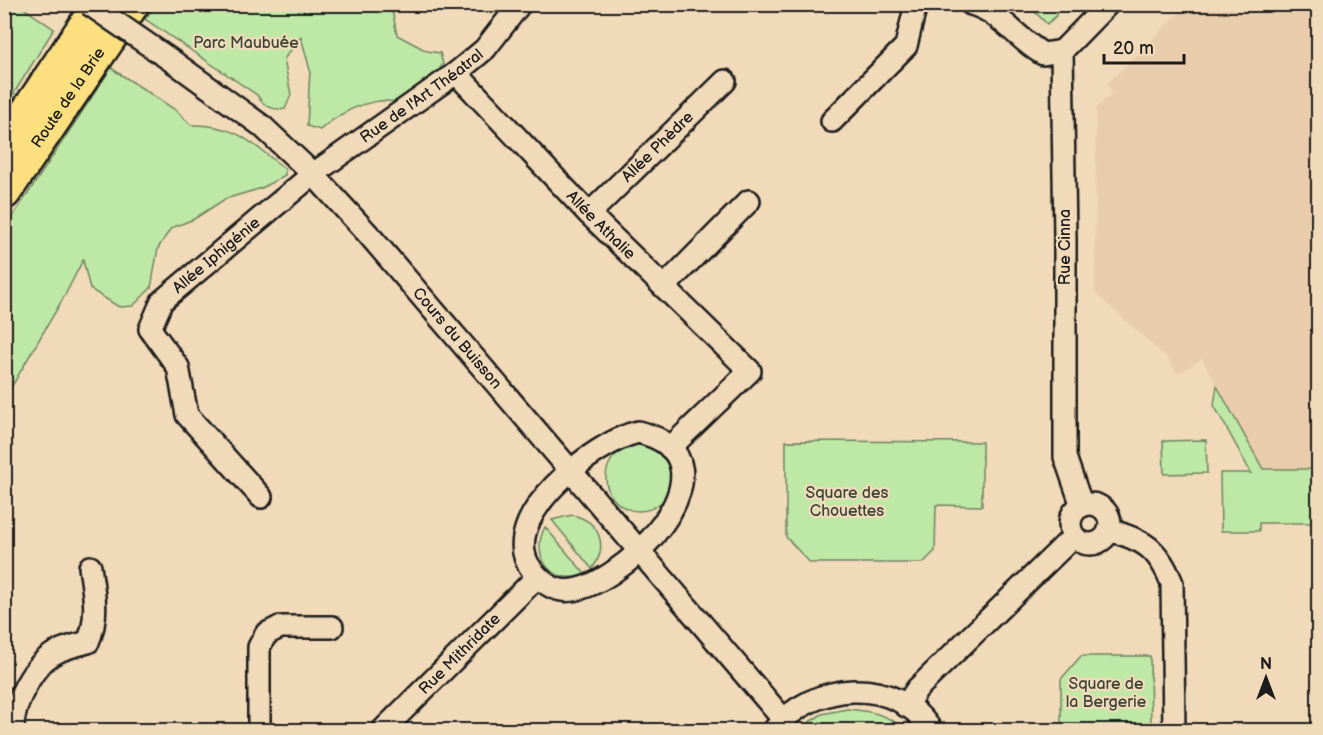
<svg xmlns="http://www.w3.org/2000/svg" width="1323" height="735" font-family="'Balsamiq Sans',sans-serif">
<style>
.built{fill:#e9ccac}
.green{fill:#bee8a5;stroke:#6d8260;stroke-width:1.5}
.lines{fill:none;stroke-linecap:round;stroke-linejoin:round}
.minor-casing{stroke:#1c1c1c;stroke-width:26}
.trunk-casing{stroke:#1c1c1c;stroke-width:38}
.minor{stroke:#f1dab9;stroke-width:21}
.trunk{stroke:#fce080;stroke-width:33}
.minor-bridge-casing{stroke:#1c1c1c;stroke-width:26;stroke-linecap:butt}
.minor-bridge{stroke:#f1dab9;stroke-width:21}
.labels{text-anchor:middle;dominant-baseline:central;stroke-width:4.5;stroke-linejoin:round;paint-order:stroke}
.park-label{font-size:16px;fill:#3c4537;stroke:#f1dab9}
.street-label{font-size:16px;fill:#1c1c1c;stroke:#f1dab9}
</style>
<rect width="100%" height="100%" fill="#f1dab9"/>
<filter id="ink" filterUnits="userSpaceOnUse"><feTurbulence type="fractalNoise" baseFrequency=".0167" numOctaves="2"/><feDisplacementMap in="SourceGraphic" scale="12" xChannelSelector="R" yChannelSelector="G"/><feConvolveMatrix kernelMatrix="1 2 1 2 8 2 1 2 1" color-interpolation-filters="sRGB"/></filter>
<g filter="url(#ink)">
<path class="built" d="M 1187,5 L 1318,5 L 1318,469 L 1263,469 L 1202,359 L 1177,374 L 1167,358 L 1095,293 L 1096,109 L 1112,92 L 1107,84 Z"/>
<path class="green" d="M 6,5 L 19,5 L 54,29 L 14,93 L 18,96 L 5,116 L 5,36 L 11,26 Z
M 156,5 L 383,5 L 393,14 L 397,35 L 427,51 L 440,53 L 443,64 C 439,71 410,98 402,101 C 397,103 385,100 379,101 C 357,104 336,116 320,130 L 307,126 L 310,70 L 301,37 L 284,59 L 291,95 L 285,109 C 272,110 264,107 257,95 L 145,19 Z
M 1028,5 L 1057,5 L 1056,16 L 1047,24 Z
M 111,68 L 177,111 L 191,125 C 236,124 252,143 285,169 L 285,175 L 262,188 L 225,199 L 194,219 L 171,228 L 158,248 L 151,288 L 133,306 L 119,307 L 90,289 L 83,260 L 64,297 L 5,398 L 5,228 Z
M 1217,386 L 1263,469 L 1318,469 L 1318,523 L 1259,523 L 1259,531 L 1221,531 L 1220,473 L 1251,473 L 1214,405 Z
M 1206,440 L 1207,473 L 1164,474 L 1163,441 Z
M 786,441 L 982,442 L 982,506 L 936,505 L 935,551 L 923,563 L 810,563 L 786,537 Z
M606 478a33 33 0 1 1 66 0a33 33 0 1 1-66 0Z
M 572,515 C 600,521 609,546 592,569 L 552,520 Z
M 545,527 L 585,574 C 553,587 529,557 545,527 Z
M 1081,656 L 1150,656 L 1151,730 L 1061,730 L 1061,679 Z
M 847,709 C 870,711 888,714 905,730 L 797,730 L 822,714 Z"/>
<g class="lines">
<defs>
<g id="minor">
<path d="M 971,4 C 1000,12 1017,39 1043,54 L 1062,51"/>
<path id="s1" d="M 175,63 L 262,126 L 313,174 L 369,235 L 783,719"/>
<path id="s2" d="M 456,73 L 589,214 L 750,371 L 670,448"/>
<path d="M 832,121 L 906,46 L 916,4"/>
<path id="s3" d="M 589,214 L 725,81"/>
<path d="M 664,287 L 749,201"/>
<path d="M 638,432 C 751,458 616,599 561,590 C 549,588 540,580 532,570 C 493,520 595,442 638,432 Z"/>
<path id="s4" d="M 261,497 L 187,415 L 178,367 L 150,329 L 162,301 L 313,174 L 456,73 L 485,49 L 520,4"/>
<circle cx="1090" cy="524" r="20"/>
<path d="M 1082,506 L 1065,457 L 1065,238 L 1062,51 L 1108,4"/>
<path d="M 1109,530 C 1144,540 1158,548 1172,583 L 1174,730"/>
<path d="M 906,706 L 917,689 L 1074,536"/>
<path d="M 13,730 C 12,705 33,663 57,652 C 66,647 78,645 88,642 C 99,617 94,593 90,567"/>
<path d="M 259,730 L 259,647 L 266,634 L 280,627 L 332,627"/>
<path id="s5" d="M 383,730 L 537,577"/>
<path d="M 774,730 C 812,682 895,674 931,730"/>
</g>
<g id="trunk">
<path d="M 4,147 L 100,4"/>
<path id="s6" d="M 4,192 L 132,4"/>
</g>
</defs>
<use href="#minor" class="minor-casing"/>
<use href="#trunk" class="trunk-casing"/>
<use href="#minor" class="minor"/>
<use href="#trunk" class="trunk"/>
<defs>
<path id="minor-bridge" d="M 89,4 L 175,63"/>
</defs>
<use href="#minor-bridge" class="minor-bridge-casing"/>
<use href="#minor-bridge" class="minor-bridge"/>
</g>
</g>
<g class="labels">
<g class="park-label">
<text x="246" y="43">Parc Maubuée</text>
<text x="847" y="493">Square des<tspan x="847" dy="18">Chouettes</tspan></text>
<text x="1106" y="684">Square de<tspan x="1106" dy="18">la Bergerie</tspan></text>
</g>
<g class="street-label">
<text stroke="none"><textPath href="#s4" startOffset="568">Rue de l'Art Théatral</textPath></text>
<text stroke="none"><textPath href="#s6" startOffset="114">Route de la Brie</textPath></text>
<text stroke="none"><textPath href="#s3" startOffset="96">Allée Phèdre</textPath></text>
<text stroke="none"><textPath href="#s2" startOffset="210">Allée Athalie</textPath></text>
<text transform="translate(1065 247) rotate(-90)">Rue Cinna</text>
<text stroke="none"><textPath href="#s4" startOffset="308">Allée Iphigénie</textPath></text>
<text stroke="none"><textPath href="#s1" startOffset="396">Cours du Buisson</textPath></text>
<text stroke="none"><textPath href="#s5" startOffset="108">Rue Mithridate</textPath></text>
</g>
</g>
<rect width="1323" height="735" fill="none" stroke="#f1dab9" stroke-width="24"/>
<rect x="12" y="12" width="1299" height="711" fill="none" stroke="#1c1c1c" stroke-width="2" filter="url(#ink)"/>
<g transform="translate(1266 678)" stroke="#f1dab9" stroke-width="4.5" paint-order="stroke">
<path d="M0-4.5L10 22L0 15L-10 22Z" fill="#1c1c1c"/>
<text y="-9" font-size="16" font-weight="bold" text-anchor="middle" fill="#1c1c1c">N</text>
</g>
<path d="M1104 54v9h80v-9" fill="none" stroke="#1c1c1c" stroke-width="3"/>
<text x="1113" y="54" font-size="18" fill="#1c1c1c" stroke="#f1dab9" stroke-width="4.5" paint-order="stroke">20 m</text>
</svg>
